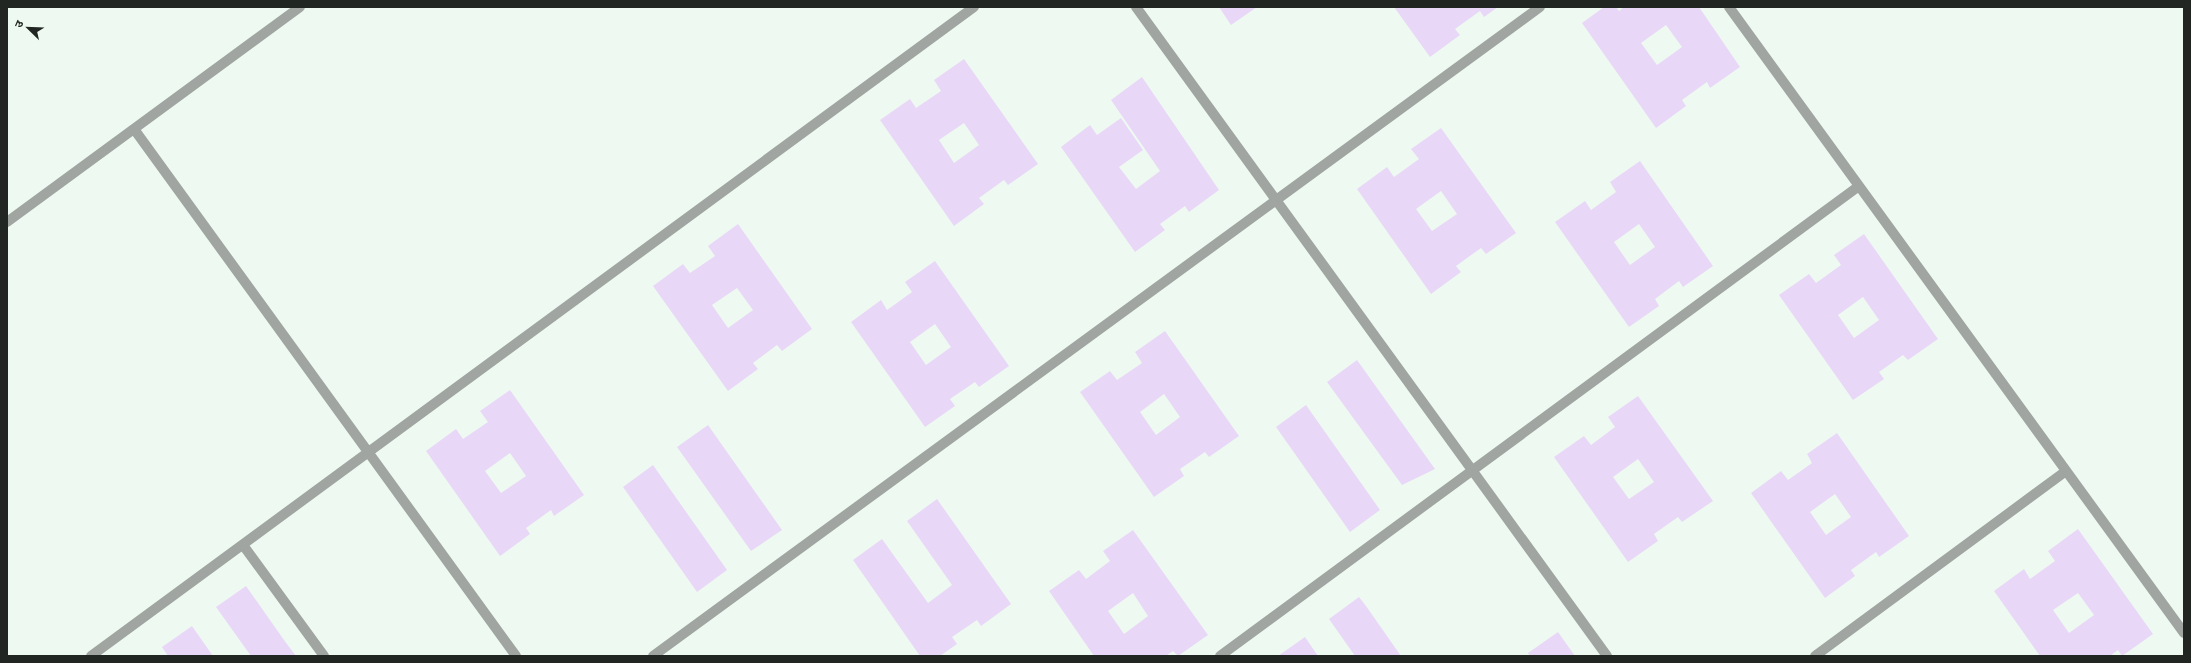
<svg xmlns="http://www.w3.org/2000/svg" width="2191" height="663" font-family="'IBM Plex Sans','Noto Sans Devanagari',sans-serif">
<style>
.building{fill:#e9d7f7;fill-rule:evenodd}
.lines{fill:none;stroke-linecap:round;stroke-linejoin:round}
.street{stroke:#a0a5a2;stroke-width:10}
</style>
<rect width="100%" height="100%" fill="#eefaf1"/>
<path class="building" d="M 1219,7 L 1257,7 L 1231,25 Z
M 1394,7 L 1498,7 L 1484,17 L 1480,11 L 1455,29 L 1460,35 L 1430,57 Z
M 1604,7 L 1616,7 L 1619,11 L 1624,7 L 1699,7 L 1740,67 L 1710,88 L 1707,82 L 1682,100 L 1686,106 L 1656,128 L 1582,23 ZM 1666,25 L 1682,47 L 1657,65 L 1641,43 Z
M 964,59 L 1038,164 L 1008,185 L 1004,180 L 979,198 L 984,204 L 954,226 L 880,120 L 910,99 L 916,108 L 941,91 L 934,80 ZM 964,123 L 979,145 L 954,163 L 939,140 Z
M 1142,77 L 1219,190 L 1189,212 L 1185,206 L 1160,224 L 1165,230 L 1135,252 L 1061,147 L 1090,125 L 1097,135 L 1121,118 L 1143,150 L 1119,167 L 1136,189 L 1160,171 L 1111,100 Z
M 1441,128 L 1516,233 L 1486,254 L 1481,248 L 1456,266 L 1461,272 L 1431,294 L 1357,189 L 1387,167 L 1394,177 L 1419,159 L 1411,149 ZM 1441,191 L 1457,214 L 1432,231 L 1416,209 Z
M 1640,161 L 1713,266 L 1683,287 L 1679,281 L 1655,299 L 1659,306 L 1629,327 L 1555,222 L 1585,201 L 1591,210 L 1616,192 L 1610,182 ZM 1639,224 L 1655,247 L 1630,265 L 1614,242 Z
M 738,224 L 812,329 L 782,351 L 777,345 L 753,363 L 758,369 L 728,391 L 653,286 L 683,264 L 690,273 L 715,256 L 708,246 ZM 737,288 L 753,310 L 728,328 L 712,305 Z
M 1864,234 L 1938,339 L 1908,360 L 1903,355 L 1879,372 L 1884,379 L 1853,400 L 1779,295 L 1809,274 L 1816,283 L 1841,265 L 1834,255 ZM 1863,297 L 1879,320 L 1854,338 L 1838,315 Z
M 935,261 L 1009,366 L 979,387 L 975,382 L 950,399 L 955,406 L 925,427 L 851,322 L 881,300 L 887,310 L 912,292 L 905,282 ZM 935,324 L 951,347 L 926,365 L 910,342 Z
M 1165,331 L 1239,436 L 1209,457 L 1205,452 L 1180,469 L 1184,476 L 1154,497 L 1080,392 L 1110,371 L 1117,380 L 1142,363 L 1135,352 ZM 1164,394 L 1180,417 L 1156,435 L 1140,412 Z
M 1357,360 L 1435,469 L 1402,485 L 1327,382 Z
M 510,390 L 584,495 L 554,516 L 551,510 L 526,528 L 530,534 L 500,556 L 426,451 L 456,429 L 463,439 L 488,422 L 480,411 ZM 510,453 L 526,476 L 501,493 L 485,471 Z
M 1638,396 L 1713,501 L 1682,522 L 1678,517 L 1654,534 L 1658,541 L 1628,562 L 1554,457 L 1584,436 L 1591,445 L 1615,427 L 1608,417 ZM 1638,459 L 1654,482 L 1629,499 L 1613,477 Z
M 1306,405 L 1380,510 L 1350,532 L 1276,427 Z
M 708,425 L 782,530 L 751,551 L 677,447 Z
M 1837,433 L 1909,536 L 1879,557 L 1876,552 L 1851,570 L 1855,576 L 1825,598 L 1751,493 L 1781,471 L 1788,480 L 1812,463 L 1807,454 ZM 1835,494 L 1851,517 L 1826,535 L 1810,512 Z
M 653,465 L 727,570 L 697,592 L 623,487 Z
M 937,499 L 1011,604 L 981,626 L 977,620 L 952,637 L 957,644 L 940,656 L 920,656 L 853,560 L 882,539 L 928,603 L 952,585 L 907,521 Z
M 2078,529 L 2153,634 L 2122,656 L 2118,650 L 2110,656 L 2040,656 L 1994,591 L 2024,569 L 2030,579 L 2055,561 L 2048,551 ZM 2078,593 L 2094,615 L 2069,633 L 2053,610 Z
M 1133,530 L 1208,635 L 1178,656 L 1173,651 L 1166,656 L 1094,656 L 1049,591 L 1079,570 L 1086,579 L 1110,561 L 1103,551 ZM 1133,593 L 1148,616 L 1124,634 L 1108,611 Z
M 246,586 L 284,640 L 296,656 L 251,656 L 216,607 Z
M 1359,597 L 1366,606 L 1401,656 L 1355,656 L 1329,619 Z
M 192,626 L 213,656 L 168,656 L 162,647 Z
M 1558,632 L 1575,656 L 1530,656 L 1528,653 Z
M 1305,637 L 1318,656 L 1278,656 Z"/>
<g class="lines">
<path class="street" d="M 1136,7 L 1607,656
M 1729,7 L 2184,633
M 134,129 L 516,656
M 7,222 L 300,7
M 243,545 L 324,656
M 91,656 L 974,7
M 653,656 L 1540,7
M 1220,656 L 1859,186
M 1815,656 L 2066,471"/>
</g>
<rect width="2191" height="663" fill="none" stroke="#222623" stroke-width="16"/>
<g transform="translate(28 28) rotate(293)" stroke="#eefaf1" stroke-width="3" paint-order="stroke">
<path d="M0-3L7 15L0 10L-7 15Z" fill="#222623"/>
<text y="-6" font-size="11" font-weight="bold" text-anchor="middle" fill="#222623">उ</text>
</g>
</svg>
